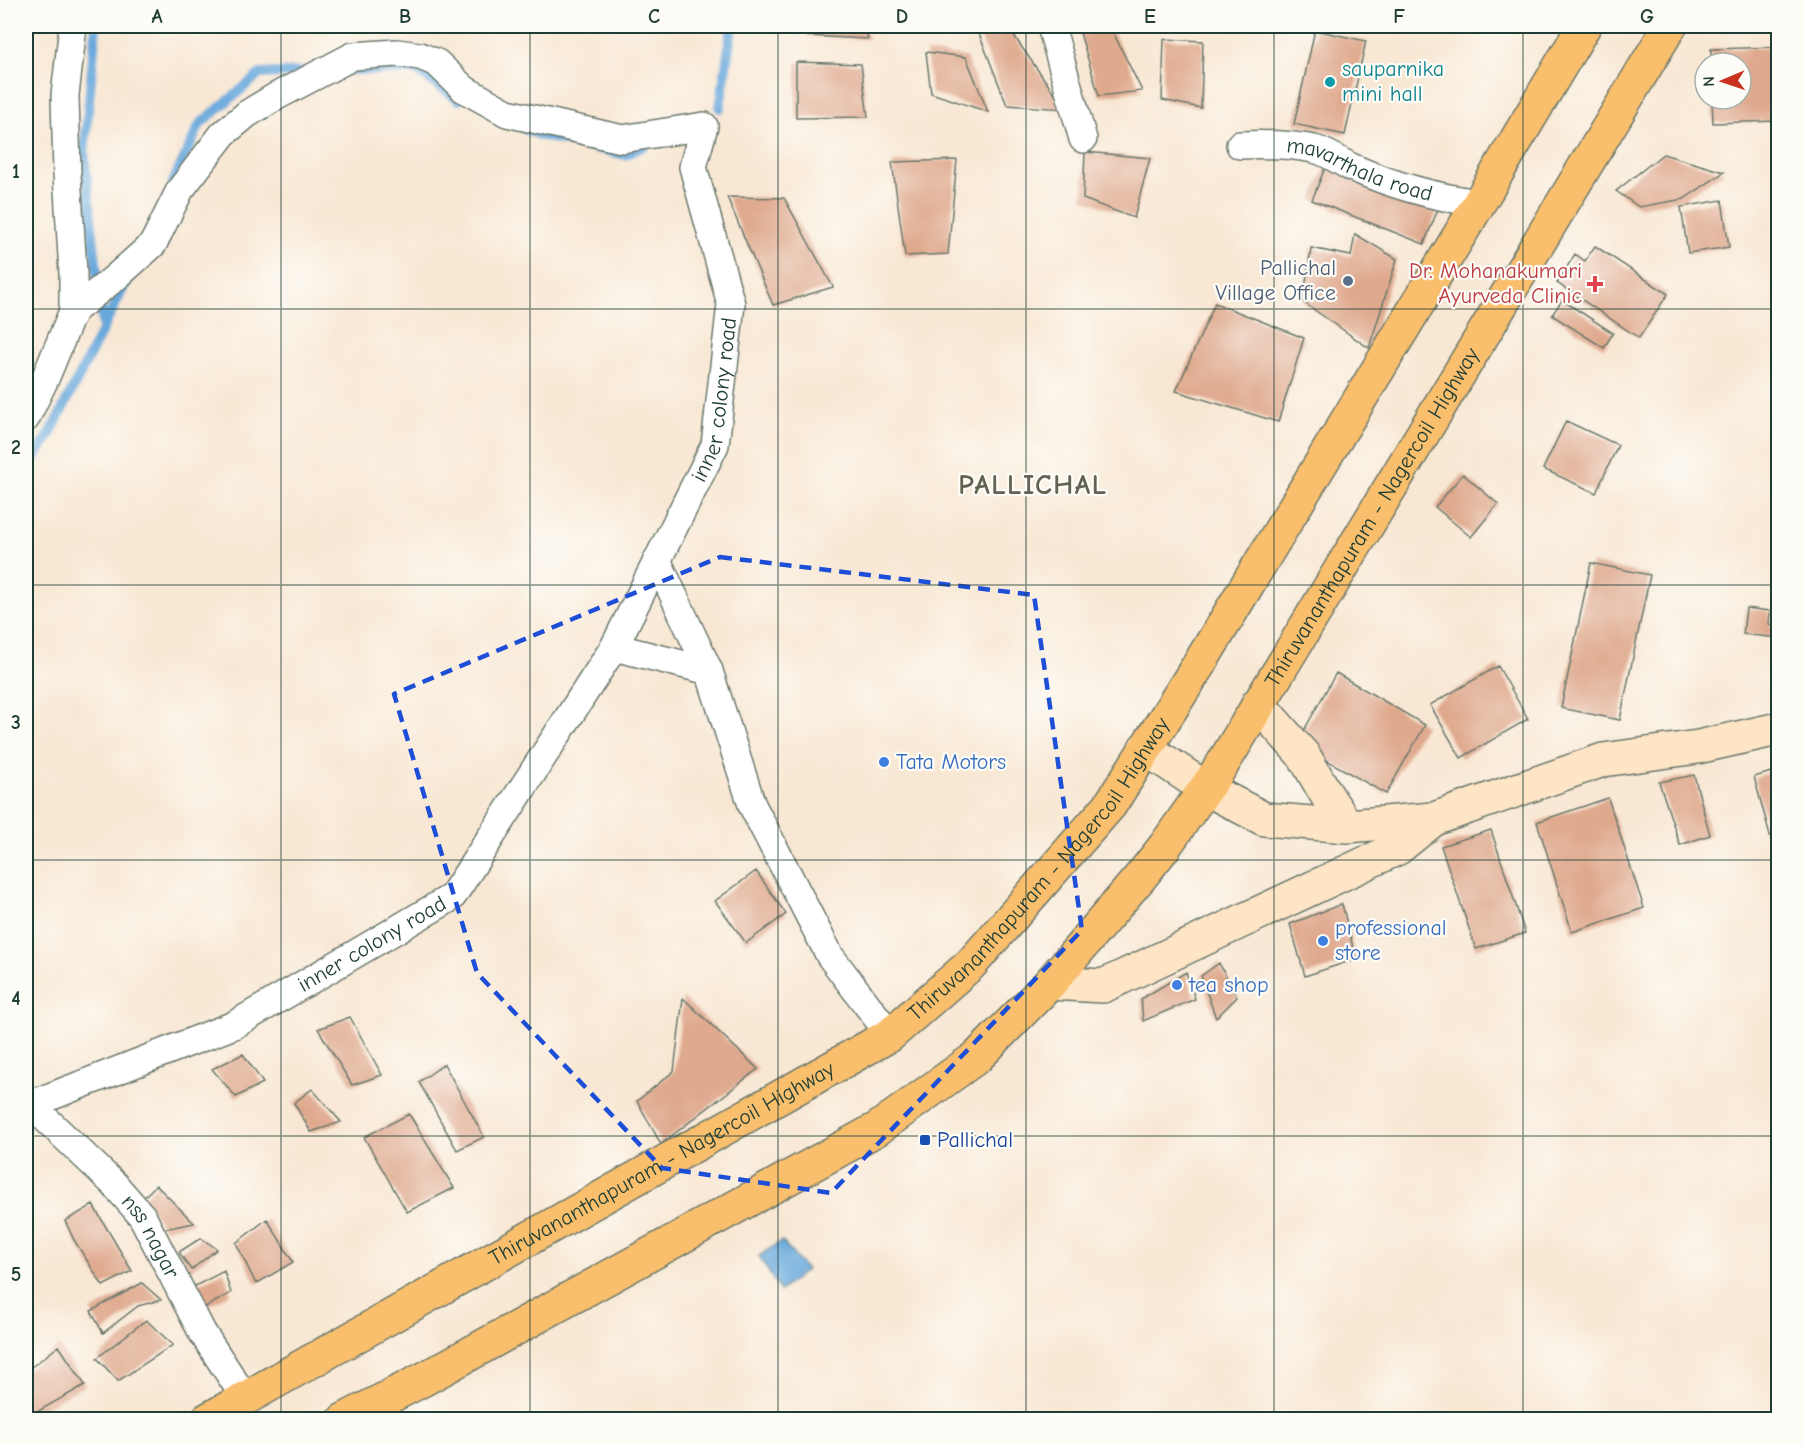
<svg xmlns="http://www.w3.org/2000/svg" width="1804" height="1445" font-family="'Comic Neue',sans-serif">
<style>
.water{fill:#67a8db;stroke:#437288;stroke-width:1.5}
.lines{fill:none;stroke-linecap:round;stroke-linejoin:round}
.stream{stroke:#67a8db;stroke-width:10}
.building{fill:#dfa98d}
.street-casing{stroke:#6b786c;stroke-width:30}
.secondary-casing{stroke:#6b786c;stroke-width:36}
.primary-casing{stroke:#6b786c;stroke-width:36}
.street{stroke:#fff;stroke-width:27}
.secondary{stroke:#fde5c5;stroke-width:33}
.primary{stroke:#f9bf6d;stroke-width:33}
.marked{fill:none;stroke:#1d4ed8;stroke-width:4.5;stroke-dasharray:12 8;stroke-linejoin:round}
.grid{fill:none;stroke:#1f3d34;stroke-width:1.5;stroke-opacity:0.55}
.culture-dot{fill:#0f9aa8;stroke:#fdfcf7;stroke-width:2}
.service-dot{fill:#5c6f8a;stroke:#fdfcf7;stroke-width:2}
.health-dot{fill:#e0444e;stroke:#fdfcf7;stroke-width:2}
.shop-dot{fill:#3f7fe0;stroke:#fdfcf7;stroke-width:2}
.transit-dot{fill:#1a4fb4;stroke:#fdfcf7;stroke-width:2}
.labels{text-anchor:middle;dominant-baseline:central;stroke-width:4.5;stroke-linejoin:round;paint-order:stroke}
.culture-label{font-size:22px;fill:#0d838f;stroke:#fdfcf7;text-anchor:start}
.street-label{font-size:22px;fill:#1f3d34;stroke:#fdfcf7}
.service-label{font-size:22px;fill:#4e5e75;stroke:#fdfcf7;text-anchor:end}
.health-label{font-size:22px;fill:#be3a42;stroke:#fdfcf7;text-anchor:end}
.shop-label{font-size:22px;fill:#366cbe;stroke:#fdfcf7;text-anchor:start}
.transit-label{font-size:22px;fill:#164399;stroke:#fdfcf7;text-anchor:start}
.district-label{font-size:28px;font-weight:bold;letter-spacing:1.5px;fill:#626353;stroke:#fdfcf7}
.neatline{fill:none;stroke:#1f3d34;stroke-width:2}
.grid-label{font-size:20px;text-anchor:middle;font-weight:bold;fill:#1f3d34}
</style>
<rect width="100%" height="100%" fill="#fdfcf7"/>
<filter id="ink" filterUnits="userSpaceOnUse"><feTurbulence type="fractalNoise" baseFrequency=".0167" numOctaves="2"/><feDisplacementMap in="SourceGraphic" scale="12" xChannelSelector="R" yChannelSelector="G"/><feConvolveMatrix kernelMatrix="1 2 1 2 8 2 1 2 1" color-interpolation-filters="sRGB"/></filter>
<filter id="wash" filterUnits="userSpaceOnUse"><feTurbulence type="fractalNoise" baseFrequency=".008" numOctaves="4" result="noise"/><feDisplacementMap in="SourceGraphic" scale="24" xChannelSelector="R" yChannelSelector="G"/><feGaussianBlur stdDeviation="1.35" result="paint"/><feColorMatrix in="noise" values="0 0 0 0 0 0 0 0 0 0 0 0 0 0 0 0 0 1.4 0 .05"/><feComposite in="paint" operator="in"/></filter>
<g filter="url(#wash)">
<rect width="100%" height="100%" fill="#f8e7d3"/>
<path class="water" d="M 782,1241 L 806,1270 L 780,1291 L 759,1256 Z"/>
<g class="lines">
<path class="stream" d="M 96,26 L 84,153 L 103,327
M 343,70 L 416,70 L 459,100
M 720,108 L 732,26
M 523,128 L 539,135 L 625,155 L 645,145
M 173,182 L 200,124 L 260,74 L 307,72
M 26,470 L 50,434 L 129,277"/>
</g>
<g id="blocks">
<path class="building" d="M 807,26 L 865,26 L 868,39 L 808,36 Z
M 976,26 L 1007,26 L 1065,109 L 1007,105 Z
M 1078,26 L 1110,26 L 1142,91 L 1099,96 Z
M 1315,30 L 1366,41 L 1345,135 L 1294,124 Z
M 1164,39 L 1203,41 L 1201,108 L 1162,100 Z
M 1778,47 L 1778,121 L 1713,123 L 1712,99 L 1741,99 L 1741,63 L 1711,63 L 1711,49 Z
M 926,52 L 966,57 L 988,112 L 931,93 Z
M 796,62 L 861,64 L 868,117 L 796,118 Z
M 1085,152 L 1150,158 L 1134,218 L 1083,199 Z
M 1663,154 L 1724,172 L 1684,199 L 1639,207 L 1616,191 Z
M 957,160 L 948,254 L 905,256 L 892,162 Z
M 1327,163 L 1439,207 L 1424,244 L 1312,200 Z
M 727,197 L 784,198 L 833,287 L 773,305 Z
M 1722,200 L 1729,247 L 1688,253 L 1681,207 Z
M 1355,234 L 1397,259 L 1369,348 L 1303,302 L 1311,248 L 1351,256 Z
M 1595,246 L 1668,294 L 1639,338 L 1557,283 L 1575,254 L 1585,261 Z
M 1562,300 L 1613,333 L 1604,348 L 1552,315 Z
M 1215,303 L 1304,338 L 1278,422 L 1176,391 Z
M 1566,421 L 1618,445 L 1596,493 L 1543,469 Z
M 1463,474 L 1498,504 L 1471,537 L 1435,507 Z
M 1591,563 L 1650,575 L 1620,720 L 1561,708 Z
M 1746,608 L 1770,611 L 1769,625 L 1778,626 L 1778,638 L 1743,634 Z
M 1498,666 L 1528,719 L 1461,758 L 1430,705 Z
M 1336,673 L 1425,725 L 1386,794 L 1297,743 Z
M 1778,770 L 1778,864 L 1754,777 Z
M 1694,775 L 1710,835 L 1680,845 L 1659,782 Z
M 1608,798 L 1644,908 L 1572,932 L 1537,822 Z
M 1491,830 L 1525,933 L 1476,949 L 1441,846 Z
M 756,871 L 786,914 L 746,943 L 715,901 Z
M 1342,904 L 1356,959 L 1305,976 L 1290,924 Z
M 1219,963 L 1237,997 L 1216,1018 L 1201,976 Z
M 1186,972 L 1195,999 L 1143,1021 L 1141,999 Z
M 683,998 L 758,1069 L 661,1144 L 637,1101 L 674,1071 Z
M 350,1017 L 382,1075 L 352,1085 L 318,1029 Z
M 243,1054 L 263,1083 L 236,1097 L 212,1069 Z
M 444,1064 L 484,1137 L 457,1150 L 419,1082 Z
M 312,1089 L 341,1122 L 311,1132 L 294,1103 Z
M 409,1114 L 454,1188 L 407,1212 L 364,1137 Z
M 156,1185 L 194,1223 L 164,1229 L 144,1197 Z
M 93,1205 L 132,1271 L 103,1286 L 74,1240 L 65,1221 Z
M 267,1219 L 293,1262 L 256,1284 L 236,1243 Z
M 201,1238 L 217,1249 L 191,1270 L 179,1252 Z
M 224,1271 L 231,1293 L 204,1308 L 191,1288 Z
M 142,1283 L 161,1300 L 138,1306 L 103,1333 L 91,1311 Z
M 146,1320 L 173,1345 L 118,1381 L 97,1358 Z
M 59,1346 L 85,1385 L 26,1418 L 26,1371 Z"/>
</g>
</g>
<g filter="url(#ink)">
<use href="#blocks" fill-opacity="0" stroke="#6b786c" stroke-width="1.5"/>
<g class="lines">
<defs>
<g id="street">
<path d="M 1051,26 L 1083,139"/>
<path id="s1" d="M 1240,145 C 1265,144 1289,144 1314,149 C 1327,152 1339,161 1351,167 C 1392,185 1434,197 1479,203"/>
<path d="M 26,418 L 45,379 L 73,311 L 73,273 L 67,174 L 65,95 L 73,26"/>
<path d="M 657,560 L 709,671 L 752,805 L 830,956 L 890,1035"/>
<path d="M 614,647 L 709,671"/>
<path id="s2" d="M 26,1100 L 114,1184 L 142,1216 L 202,1332 L 245,1398"/>
<path id="s3" d="M 29,1105 L 234,1025 L 452,897 L 614,647 L 715,445 L 731,304 L 693,167 L 704,126 L 622,139 L 507,113 L 464,89 L 437,63 L 420,56 L 397,53 L 353,56 L 275,97 L 247,114 L 223,134 L 180,190 L 153,244 L 116,277 L 73,311"/>
</g>
<path id="secondary" d="M 1258,704 L 1304,756 L 1329,799 L 1347,826
M 1145,748 L 1205,788 L 1264,819 L 1347,826 L 1434,819
M 1050,983 L 1103,986 L 1398,848 L 1434,819 L 1603,760 L 1698,747 L 1778,729"/>
<g id="primary">
<path id="s4" d="M 207,1420 L 890,1035 L 971,964 L 1110,805 L 1198,666 L 1479,203 L 1584,26"/>
<path id="s5" d="M 344,1420 L 424,1379 L 877,1129 L 977,1057 L 1050,983 L 1142,875 L 1165,846 L 1222,765 L 1670,26"/>
</g>
</defs>
<use href="#street" class="street-casing"/>
<use href="#secondary" class="secondary-casing"/>
<use href="#primary" class="primary-casing"/>
<use href="#street" class="street"/>
<use href="#secondary" class="secondary"/>
<use href="#primary" class="primary"/>
</g>
</g>
<path class="marked" d="M 720,557 L 1034,595 L 1082,930 L 831,1193 L 662,1168 L 477,973 L 394,694 Z"/>
<path class="grid" d="M 281,26 L 281,1420M 530,26 L 530,1420M 778,26 L 778,1420M 1026,26 L 1026,1420M 1274,26 L 1274,1420M 1523,26 L 1523,1420M 26,309 L 1778,309M 26,585 L 1778,585M 26,860 L 1778,860M 26,1136 L 1778,1136"/>
<circle class="culture-dot" cx="1330" cy="82" r="6"/>
<circle class="service-dot" cx="1348" cy="281" r="6"/>
<path class="health-dot" d="M1592 275h6v6h6v6h-6v6h-6v-6h-6v-6h6z"/>
<g class="shop-dot">
<circle cx="884" cy="762" r="6"/>
<circle cx="1323" cy="941" r="6"/>
<circle cx="1177" cy="985" r="6"/>
</g>
<rect class="transit-dot" x="919" y="1134" width="12" height="12" rx="3"/>
<g class="labels">
<g class="culture-label">
<text x="1342" y="69">sauparnika<tspan x="1342" dy="25">mini hall</tspan></text>
</g>
<g class="street-label">
<text stroke="none"><textPath href="#s1" startOffset="124">mavarthala road</textPath></text>
<text stroke="none"><textPath href="#s3" startOffset="1041">inner colony road</textPath></text>
<text stroke="none"><textPath href="#s5" startOffset="1402">Thiruvananthapuram - Nagercoil Highway</textPath></text>
<text stroke="none"><textPath href="#s4" startOffset="1008">Thiruvananthapuram - Nagercoil Highway</textPath></text>
<text stroke="none"><textPath href="#s3" startOffset="380">inner colony road</textPath></text>
<text stroke="none"><textPath href="#s4" startOffset="522">Thiruvananthapuram - Nagercoil Highway</textPath></text>
<text stroke="none"><textPath href="#s2" startOffset="186">nss nagar</textPath></text>
</g>
<g class="service-label">
<text x="1336" y="268">Pallichal<tspan x="1336" dy="25">Village Office</tspan></text>
</g>
<g class="health-label">
<text x="1582" y="271">Dr. Mohanakumari<tspan x="1582" dy="25">Ayurveda Clinic</tspan></text>
</g>
<g class="shop-label">
<text x="896" y="762">Tata Motors</text>
<text x="1335" y="928">professional<tspan x="1335" dy="25">store</tspan></text>
<text x="1189" y="985">tea shop</text>
</g>
<g class="transit-label">
<text x="937" y="1140">Pallichal</text>
</g>
<g class="district-label">
<text x="1033" y="485">PALLICHAL</text>
</g>
</g>
<rect width="1804" height="1445" fill="none" stroke="#fdfcf7" stroke-width="66"/>
<g transform="translate(1723 81) rotate(268)"><circle r="28" fill="#fdfcf7" stroke="#a4b0a9" stroke-width="1.5"/>
<path d="M0-4.5L10 22L0 15L-10 22Z" fill="#c8321e"/>
<text y="-9" font-size="16" font-weight="bold" text-anchor="middle" fill="#1f3d34">N</text>
</g>
<rect x="33" y="33" width="1738" height="1379" class="neatline"/>
<g class="grid-label">
<text x="157" y="23">A</text>
<text x="405" y="23">B</text>
<text x="654" y="23">C</text>
<text x="902" y="23">D</text>
<text x="1150" y="23">E</text>
<text x="1399" y="23">F</text>
<text x="1647" y="23">G</text>
<text x="16" y="178">1</text>
<text x="16" y="454">2</text>
<text x="16" y="729">3</text>
<text x="16" y="1005">4</text>
<text x="16" y="1281">5</text>
</g>
</svg>
